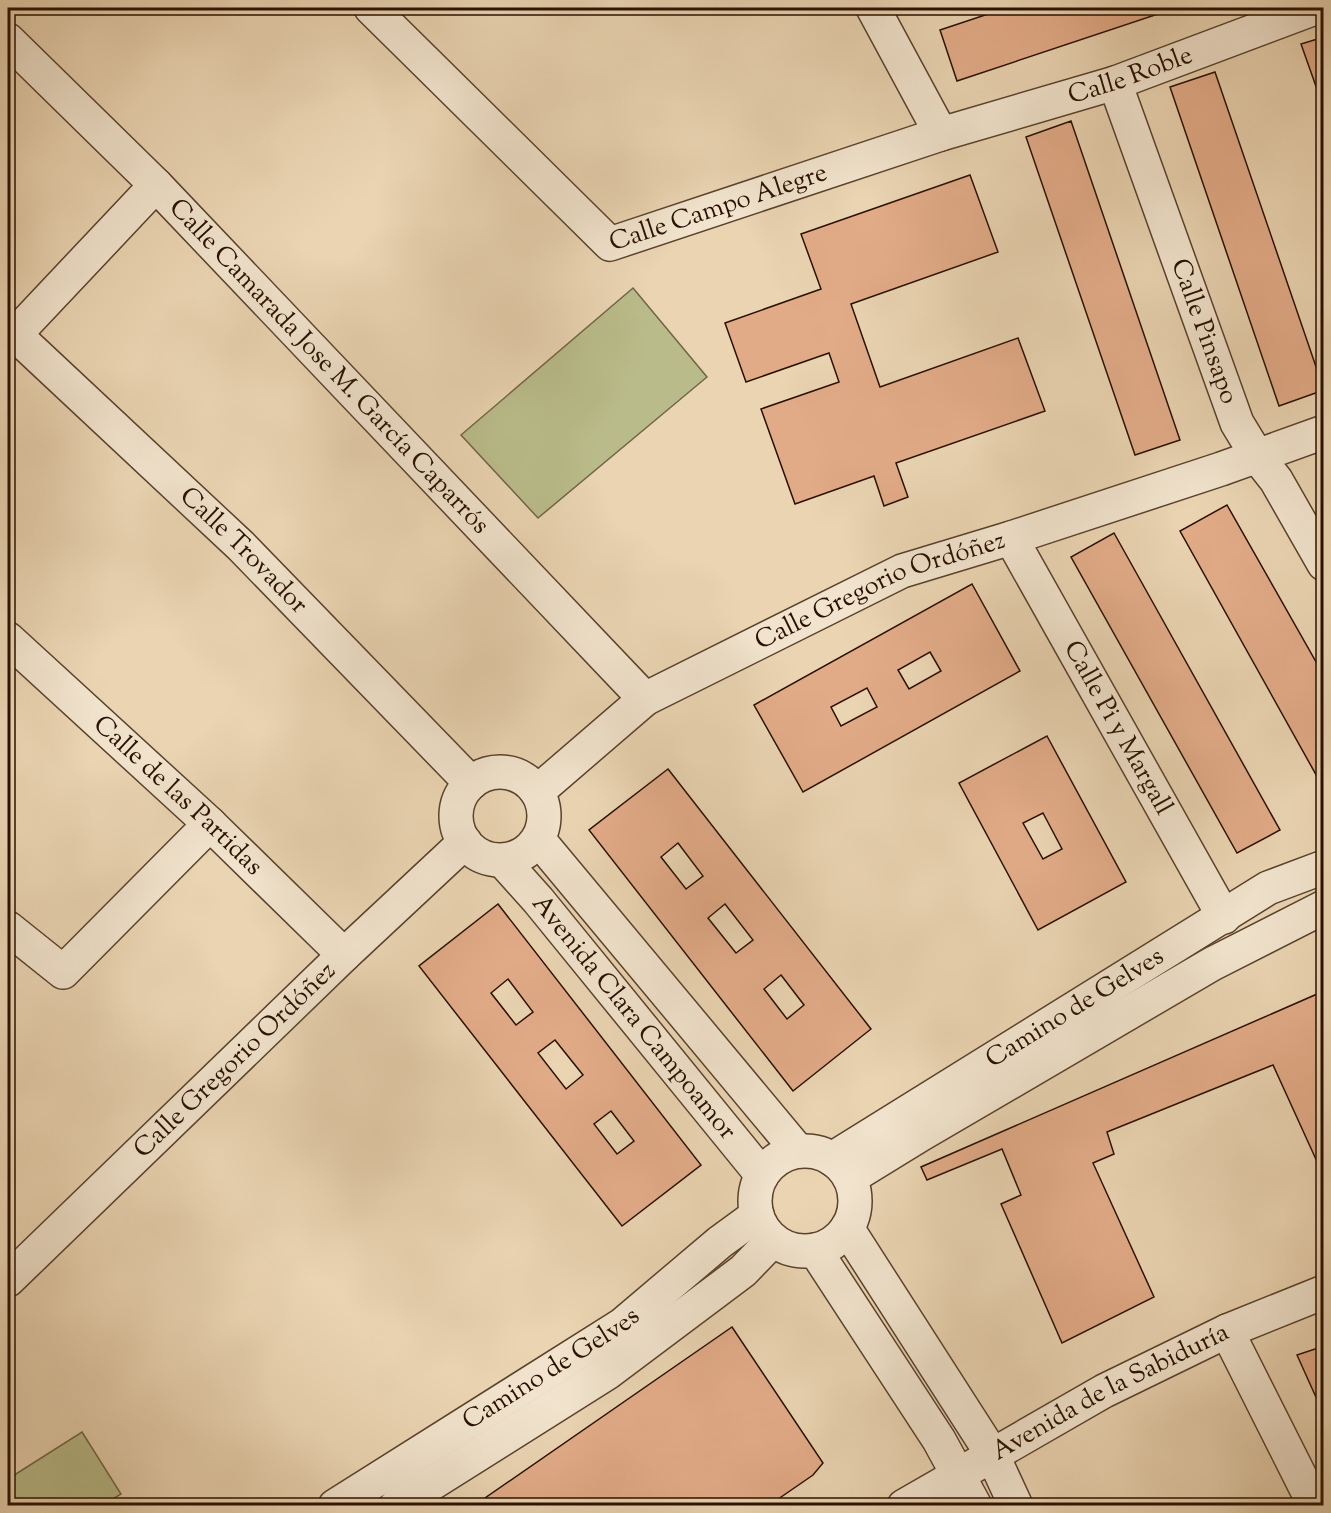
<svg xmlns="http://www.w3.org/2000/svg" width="1331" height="1513" font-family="'Sorts Mill Goudy',serif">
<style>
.green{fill:#b9bc8a;stroke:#716645;stroke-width:1.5}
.building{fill:#e2ab88;stroke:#291100;stroke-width:1.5;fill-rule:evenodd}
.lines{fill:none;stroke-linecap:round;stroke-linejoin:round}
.minor-casing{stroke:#59422c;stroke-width:36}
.minor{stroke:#f1e3cd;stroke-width:33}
.labels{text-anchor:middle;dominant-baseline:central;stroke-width:4.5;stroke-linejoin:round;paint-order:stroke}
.street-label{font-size:26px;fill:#291100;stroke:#f1e3cd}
</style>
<rect width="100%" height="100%" fill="#ead4b2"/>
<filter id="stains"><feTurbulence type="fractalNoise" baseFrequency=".00333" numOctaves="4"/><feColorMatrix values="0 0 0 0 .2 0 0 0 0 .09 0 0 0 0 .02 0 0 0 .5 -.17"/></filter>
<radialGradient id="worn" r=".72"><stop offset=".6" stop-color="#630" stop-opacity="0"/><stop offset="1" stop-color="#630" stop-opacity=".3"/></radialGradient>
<path class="green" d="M 633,288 L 707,377 L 538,518 L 461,435 Z
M 82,1432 L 121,1494 L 103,1505 L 8,1505 L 8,1479 Z"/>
<path class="building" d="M 1006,8 L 1176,8 L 957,81 L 940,30 Z
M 1324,37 L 1324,109 L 1301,44 Z
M 1215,72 L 1324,390 L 1279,406 L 1170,87 Z
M 1071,121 L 1180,440 L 1135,455 L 1026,137 Z
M 970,175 L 998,252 L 851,304 L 880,387 L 1018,338 L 1045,411 L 896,463 L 908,497 L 884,506 L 874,476 L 795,504 L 761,409 L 839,382 L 829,353 L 746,382 L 725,323 L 821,289 L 801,234 Z
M 1227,505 L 1324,676 L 1324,789 L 1180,531 Z
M 1114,533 L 1280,830 L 1237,853 L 1071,557 Z
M 972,584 L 1020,671 L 803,792 L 754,705 ZM 930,652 L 941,671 L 909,689 L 898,670 ZM 867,688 L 877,707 L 841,726 L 831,707 Z
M 1047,736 L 1126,882 L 1038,930 L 959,783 ZM 1043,813 L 1062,849 L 1043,859 L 1023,823 Z
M 668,769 L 871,1029 L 793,1091 L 589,830 ZM 678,843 L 703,876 L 686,889 L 661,857 ZM 725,904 L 753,940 L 736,953 L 708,918 ZM 781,975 L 804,1005 L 787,1019 L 764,989 Z
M 498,904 L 701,1165 L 622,1226 L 419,966 ZM 508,979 L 533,1012 L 516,1025 L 491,993 ZM 555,1040 L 583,1075 L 566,1089 L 538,1053 ZM 611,1111 L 634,1141 L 617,1154 L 594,1124 Z
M 1324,991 L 1324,1177 L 1273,1065 L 1107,1132 L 1114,1154 L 1093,1163 L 1154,1297 L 1062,1343 L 1001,1204 L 1021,1195 L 1002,1149 L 927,1180 L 921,1167 Z
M 732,1327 L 823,1463 L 813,1475 L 768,1506 L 489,1506 L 485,1498 Z
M 1324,1346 L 1324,1415 L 1297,1355 Z"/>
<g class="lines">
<defs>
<g id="minor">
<path id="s1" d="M 371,8 L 610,244 L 941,134 L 873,8"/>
<path id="s2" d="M 8,40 L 156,185 L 645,699"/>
<path id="s3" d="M 1115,83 L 1237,423 L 1257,456 L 1276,480 L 1324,564"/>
<path id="s4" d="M 941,134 L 1115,83 L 1315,8"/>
<path id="s5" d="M 8,328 L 241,546 L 471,783"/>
<path d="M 8,342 L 156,185"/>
<path id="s6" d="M 1011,538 L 1224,917"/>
<path id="s7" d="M 8,639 L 210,824 L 344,955"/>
<circle cx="500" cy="816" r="44"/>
<path id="s8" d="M 537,792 L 645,699 L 902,571 L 1011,538 L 1221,469 L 1324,432"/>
<path d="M 538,839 L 798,1151"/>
<path id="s9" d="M 503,861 L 538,900 L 762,1175"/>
<path d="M 8,928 L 63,972 L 210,824"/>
<circle cx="805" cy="1201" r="50"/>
<path id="s10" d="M 832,1159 L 1268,888 L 1324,867"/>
<path d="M 850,1178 L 920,1135 L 1212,964 L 1324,907"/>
<path d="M 847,1228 L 992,1454 L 1016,1506"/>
<path d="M 815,1250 L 939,1440 L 975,1506"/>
<path id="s11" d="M 8,1280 L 344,955 L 465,842"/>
<path d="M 1227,1331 L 1315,1506"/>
<path id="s12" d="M 335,1506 L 622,1325 L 720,1242 L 757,1215"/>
<path d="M 396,1506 L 607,1373 L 743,1271 L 773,1240"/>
<path id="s13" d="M 904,1506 L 1104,1391 L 1227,1331 L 1324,1292"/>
</g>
</defs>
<use href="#minor" class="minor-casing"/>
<use href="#minor" class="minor"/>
</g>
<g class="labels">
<g class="street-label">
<text stroke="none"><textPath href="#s4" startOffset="198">Calle Roble</textPath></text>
<text stroke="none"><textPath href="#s1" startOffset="450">Calle Campo Alegre</textPath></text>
<text stroke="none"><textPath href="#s3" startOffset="264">Calle Pinsapo</textPath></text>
<text stroke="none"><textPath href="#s2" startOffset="458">Calle Camarada Jose M. García Caparrós</textPath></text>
<text stroke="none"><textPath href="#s5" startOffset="324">Calle Trovador</textPath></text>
<text stroke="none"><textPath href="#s8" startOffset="402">Calle Gregorio Ordóñez</textPath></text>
<text stroke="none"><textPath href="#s6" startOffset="218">Calle Pi y Margall</textPath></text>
<text stroke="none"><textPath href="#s7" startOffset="231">Calle de las Partidas</textPath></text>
<text stroke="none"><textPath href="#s10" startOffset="286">Camino de Gelves</textPath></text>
<text stroke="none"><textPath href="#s9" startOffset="204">Avenida Clara Campoamor</textPath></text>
<text stroke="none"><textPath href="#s11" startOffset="316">Calle Gregorio Ordóñez</textPath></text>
<text stroke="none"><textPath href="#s12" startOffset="256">Camino de Gelves</textPath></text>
<text stroke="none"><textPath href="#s13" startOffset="236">Avenida de la Sabiduría</textPath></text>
</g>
</g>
<rect width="1331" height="1513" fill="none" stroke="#ead4b2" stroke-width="30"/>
<rect x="9" y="9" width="1313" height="1495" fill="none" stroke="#291100" stroke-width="3"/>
<rect x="15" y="15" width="1301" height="1483" fill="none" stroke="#291100" stroke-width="1.5"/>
<rect width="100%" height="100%" filter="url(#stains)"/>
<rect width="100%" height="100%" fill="url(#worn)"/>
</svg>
